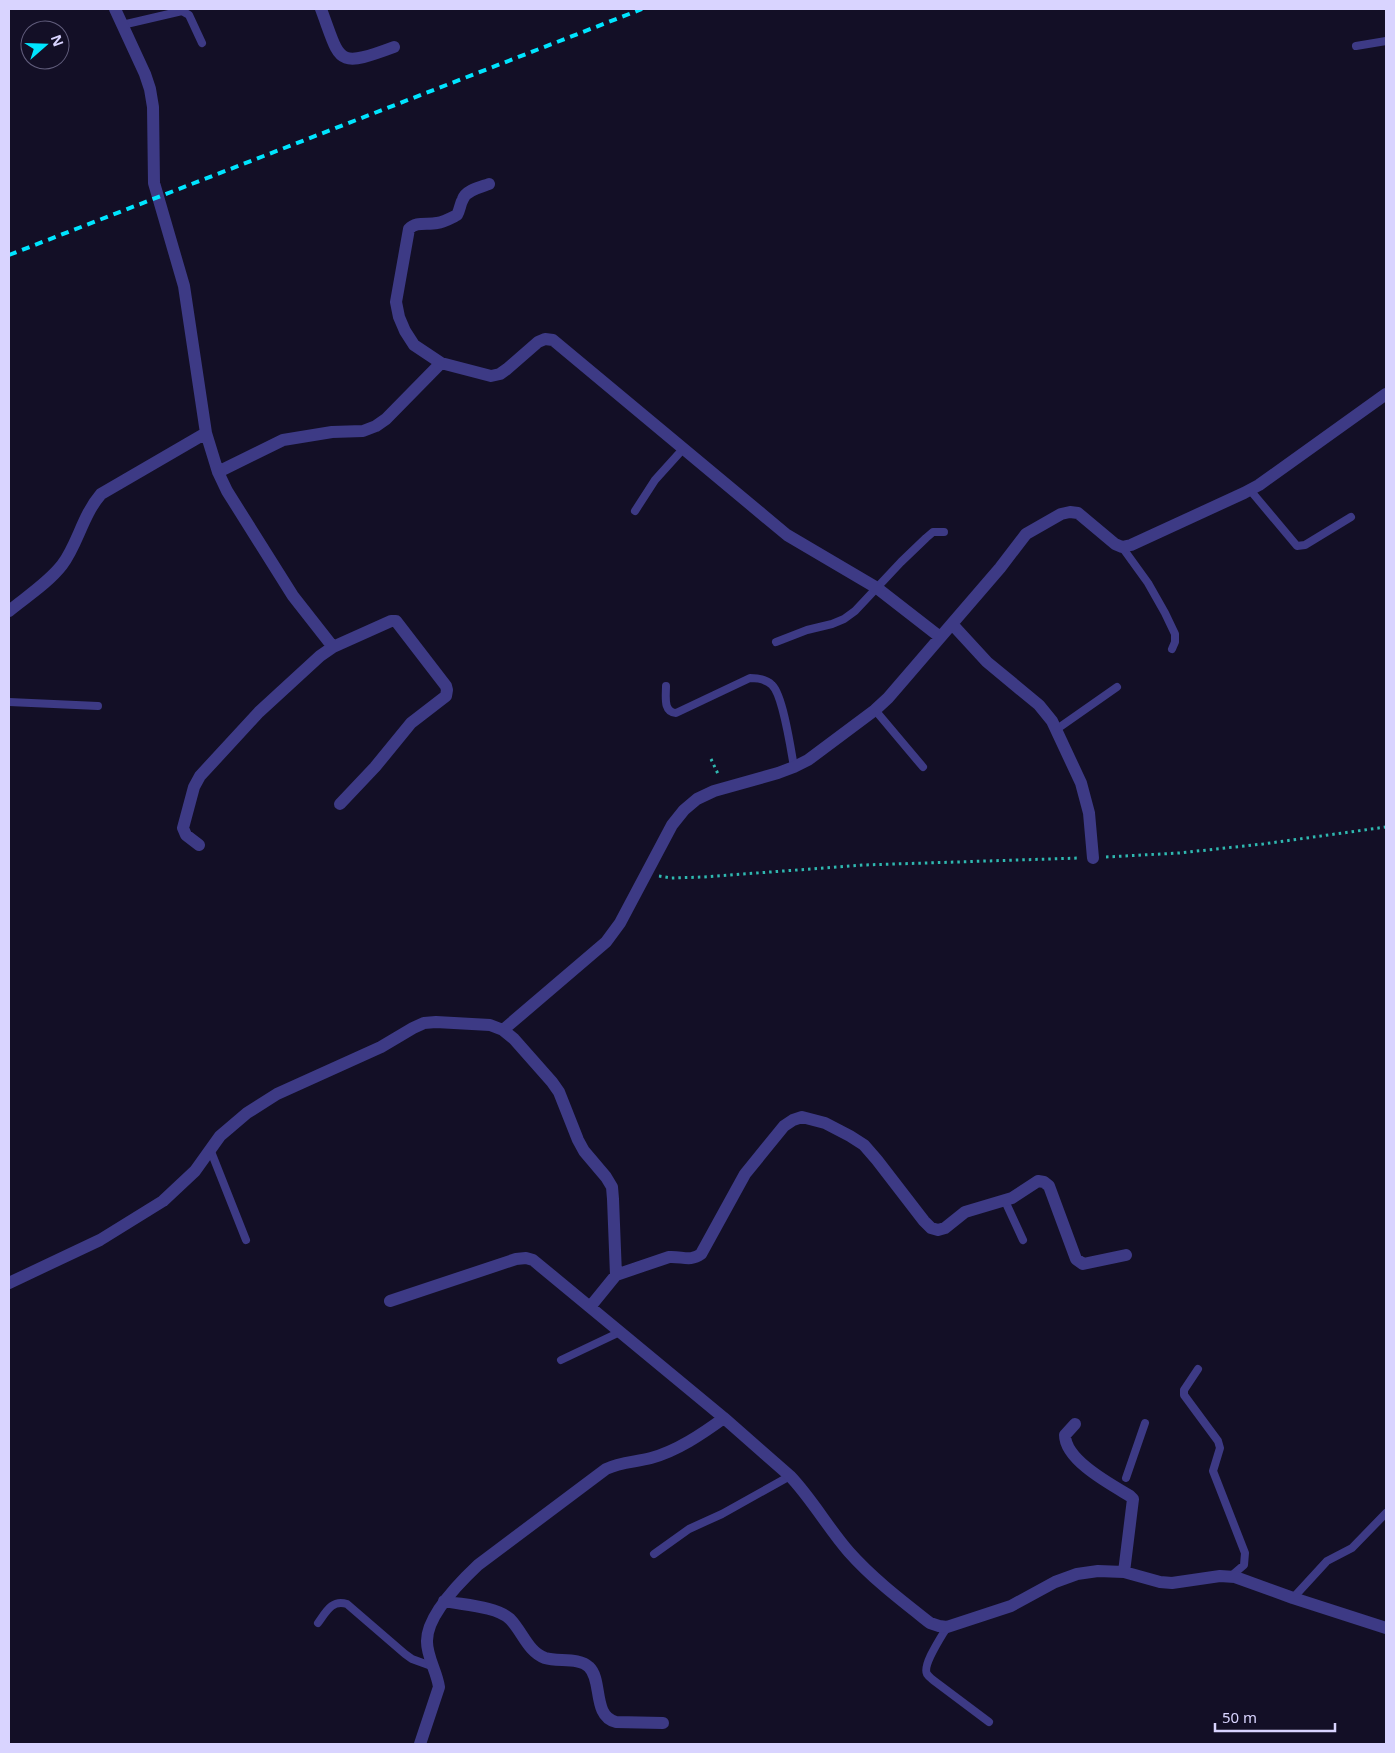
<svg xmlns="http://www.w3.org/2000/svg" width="1395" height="1753" font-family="'Noto Sans',sans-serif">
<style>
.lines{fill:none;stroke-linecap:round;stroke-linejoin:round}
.path{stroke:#2fb8b0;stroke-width:3;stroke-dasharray:2.5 4;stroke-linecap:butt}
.lane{stroke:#3d3a85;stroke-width:8}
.street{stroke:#3d3a85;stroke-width:12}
.rail{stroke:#00e5ff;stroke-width:4;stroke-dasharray:8 6;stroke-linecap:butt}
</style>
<rect width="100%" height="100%" fill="#130f26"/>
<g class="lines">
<path class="path" d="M 711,759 L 719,776
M 1106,857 L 1179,853 L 1263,844 L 1386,827
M 659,876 L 671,878 L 704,877 L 863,865 L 1080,858"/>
<path class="lane" d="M 122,25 L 182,11 L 189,15 L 202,43
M 1356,46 L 1386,41
M 1250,490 L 1297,546 L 1305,545 L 1351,517
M 635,511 L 655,480 L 683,449
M 1122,547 L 1148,583 L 1165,613 L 1175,634 L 1175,642 L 1172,649
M 776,642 L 807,630 L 832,624 L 844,619 L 855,611 L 901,562 L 926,538 L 933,532 L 944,532
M 666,686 C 666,697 663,712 676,713 L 750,678 C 757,678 766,679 772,685 C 783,695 791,750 794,767
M 9,702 L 98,706
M 875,710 L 923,767
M 1057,729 L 1117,687
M 210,1149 L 246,1240
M 1005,1201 L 1023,1240
M 561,1360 L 620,1332
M 1198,1369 L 1184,1390 L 1184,1395 L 1218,1441 L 1220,1448 L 1213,1471 L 1245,1553 L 1244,1565 L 1230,1577
M 1126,1478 L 1145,1423
M 654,1554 L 689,1529 L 722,1514 L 790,1476
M 1293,1598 L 1327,1561 L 1352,1548 L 1386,1513
M 318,1623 C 326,1612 332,1599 347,1604 L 405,1654 L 412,1659 L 434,1667
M 947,1627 C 942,1636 922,1665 927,1674 C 929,1677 931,1678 933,1680 L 989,1722"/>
<path class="street" d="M 115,9 L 145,74 L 150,89 L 153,107 L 154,183 L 184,286 L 206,433 L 218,472 L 227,491 L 293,596 L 333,647
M 321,9 C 341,62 335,69 394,47
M 489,184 C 481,187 466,190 463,199 C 460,204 460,210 457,215 C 451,218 444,222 437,223 C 427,225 416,221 409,229 L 396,302 L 399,317 L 405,331 L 414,345 L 441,363 L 491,376 L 500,374 L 507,369 L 538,342 L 545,339 L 553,340 L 787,535 L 877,588 L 940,637
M 218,472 L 283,440 L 332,432 L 363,431 L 376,426 L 386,419 L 441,363
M 9,611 C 26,597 48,583 62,565 C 78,544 82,516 101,494 L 206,433
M 952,624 L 987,662 L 1039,705 L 1052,721 L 1081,783 L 1089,813 L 1093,858
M 199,845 L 186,835 L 183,828 L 194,787 L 200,776 L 259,712 L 320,656 L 333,647 L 391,621 L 396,621 L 446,686 L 447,690 L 446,696 L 411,723 L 375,767 L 340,804
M 503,1030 L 606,942 L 620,923 L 672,825 L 684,810 L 697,799 L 714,791 L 778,773 L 794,767 L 808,760 L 875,710 L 888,698 L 1000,568 L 1026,534 L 1061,514 L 1070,512 L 1078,513 L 1115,544 L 1122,547 L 1131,545 L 1244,493 L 1259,485 L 1386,394
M 9,1283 L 100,1240 L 163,1201 L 195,1171 L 220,1136 L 247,1113 L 277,1094 L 381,1047 L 413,1028 L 424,1023 L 436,1022 L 490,1025 L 503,1030 L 514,1039 L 552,1082 L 559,1092 L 578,1140 L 584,1151 L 606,1177 L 612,1187 L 613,1199 L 616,1275
M 390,1301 L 516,1259 L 526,1258 L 533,1260 L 724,1418 L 790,1476 C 812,1499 828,1528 849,1552 C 873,1579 902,1601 930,1623 L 939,1626 L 947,1627 L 1011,1606 L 1055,1582 L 1077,1574 L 1098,1571 L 1124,1572 L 1160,1582 L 1172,1583 L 1220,1576 L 1235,1577 L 1293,1598 L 1386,1628
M 590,1307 L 616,1275 L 669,1257 C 682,1256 690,1262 701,1254 L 745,1174 L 784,1126 L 793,1120 L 802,1117 L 825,1123 L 850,1136 L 864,1145 L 877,1160 L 924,1221 L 931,1228 L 938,1230 L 945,1228 L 965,1212 L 1012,1198 L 1038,1181 L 1044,1182 L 1049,1186 L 1076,1259 L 1083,1264 L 1126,1255
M 1075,1424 L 1065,1435 C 1065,1460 1110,1484 1130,1496 L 1133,1499 L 1124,1572
M 444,1601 C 462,1605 496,1606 510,1619 C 522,1631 528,1652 545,1658 C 558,1662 579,1657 589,1667 C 603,1680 592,1716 616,1722 L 663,1723
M 420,1744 L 439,1687 C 437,1672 427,1657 427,1642 C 426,1616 461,1581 478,1565 L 606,1469 C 620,1462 636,1462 651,1458 C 677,1451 702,1434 724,1418"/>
<path class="rail" d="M 9,255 L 642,9"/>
</g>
<rect width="1395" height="1753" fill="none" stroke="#d9d4ff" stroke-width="20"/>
<g transform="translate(45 45) rotate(70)"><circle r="24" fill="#130f26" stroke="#625e7d"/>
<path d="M0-4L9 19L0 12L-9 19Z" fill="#00e5ff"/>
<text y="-8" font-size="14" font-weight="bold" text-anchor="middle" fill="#d9d4ff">N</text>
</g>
<path d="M1215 1723v8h120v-8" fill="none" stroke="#d9d4ff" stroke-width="2.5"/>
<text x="1222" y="1723" font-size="15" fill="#d9d4ff" stroke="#130f26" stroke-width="4" paint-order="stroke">50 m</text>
</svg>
